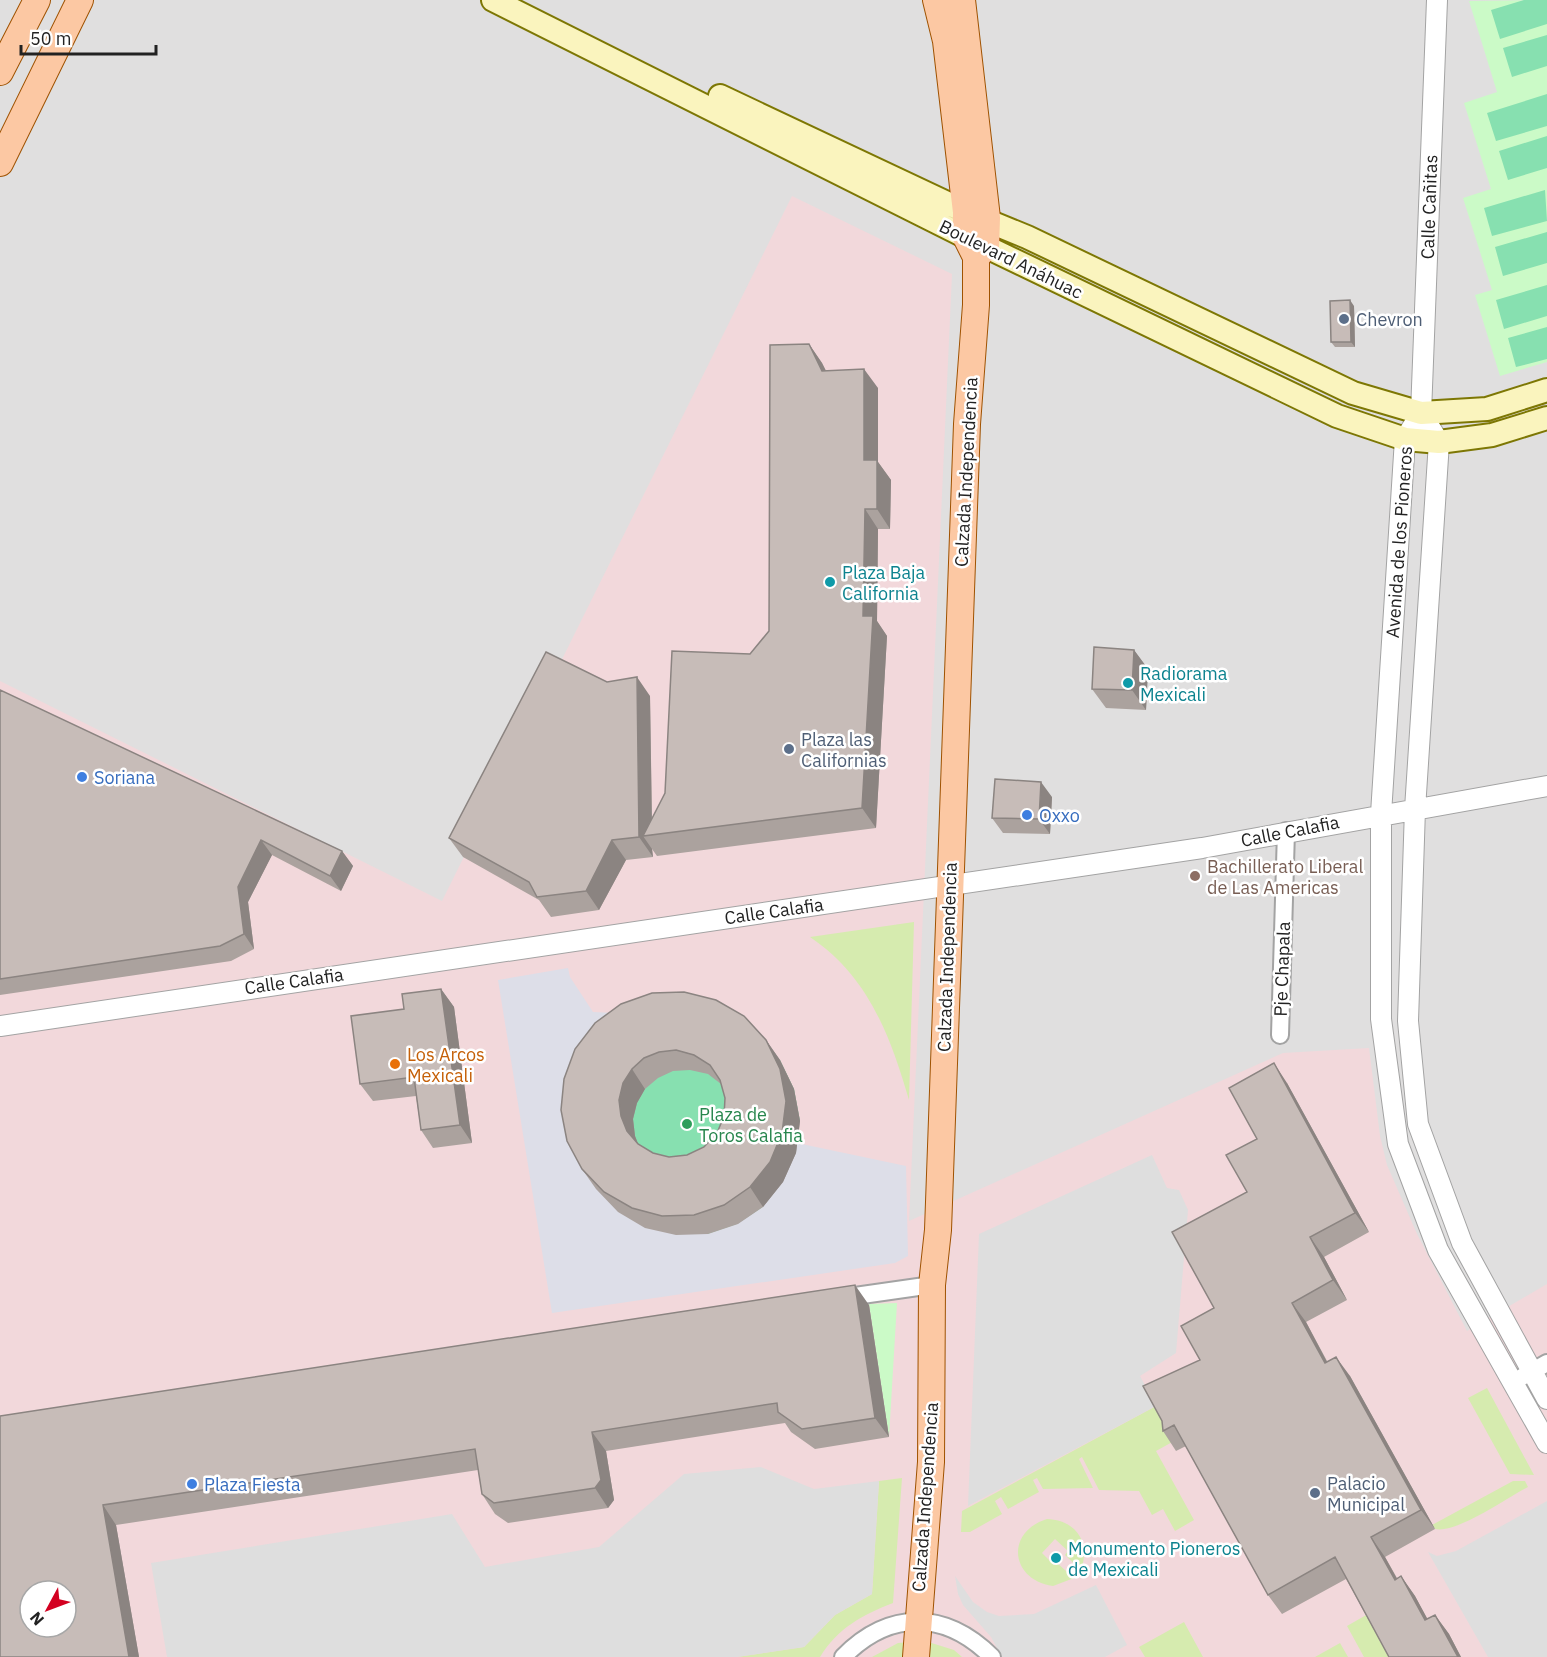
<svg xmlns="http://www.w3.org/2000/svg" width="1547" height="1657" font-family="'IBM Plex Sans',sans-serif">
<style>
.residential{fill:#e0dfdf;fill-rule:evenodd}
.commercial{fill:#f2d8db;fill-rule:evenodd}
.grass{fill:#d6ebaf}
.park{fill:#cbfac7}
.pitch{fill:#87e0b0}
.parking{fill:#dedede}
.plaza{fill:#dddee8}
.lines{fill:none;stroke-linecap:round;stroke-linejoin:round}
.minor-casing{stroke:#a3a3a3;stroke-width:20}
.tertiary-casing{stroke:#a3a3a3;stroke-width:22}
.secondary-casing{stroke:#7d7704;stroke-width:26}
.primary-casing{stroke:#9f5200;stroke-width:28}
.minor{stroke:#fff;stroke-width:16}
.tertiary{stroke:#fff;stroke-width:20}
.secondary{stroke:#faf4be;stroke-width:22}
.primary{stroke:#fcc8a3;stroke-width:26}
.wall{fill:#aba29e;fill-rule:evenodd}
.shaded-wall{fill:#8b8481}
.building{fill:#c7bcb8;stroke:#8b8481;stroke-width:1.5;fill-rule:evenodd}
.service-dot{fill:#5c6f8a;stroke:#fff;stroke-width:2}
.culture-dot{fill:#0f9aa8;stroke:#fff;stroke-width:2}
.shop-dot{fill:#3f7fe0;stroke:#fff;stroke-width:2}
.education-dot{fill:#8d6e63;stroke:#fff;stroke-width:2}
.food-dot{fill:#e8710a;stroke:#fff;stroke-width:2}
.leisure-dot{fill:#2e9e5b;stroke:#fff;stroke-width:2}
.labels{text-anchor:middle;dominant-baseline:central;stroke-width:5;stroke-linejoin:round;paint-order:stroke}
.street-label{font-size:18px;fill:#222;stroke:#fff}
.service-label{font-size:18px;fill:#4e5e75;stroke:#fff;text-anchor:start}
.culture-label{font-size:18px;fill:#0d838f;stroke:#fff;text-anchor:start}
.shop-label{font-size:18px;fill:#366cbe;stroke:#fff;text-anchor:start}
.education-label{font-size:18px;fill:#785e54;stroke:#fff;text-anchor:start}
.food-label{font-size:18px;fill:#c56008;stroke:#fff;text-anchor:start}
.leisure-label{font-size:18px;fill:#27864d;stroke:#fff;text-anchor:start}
</style>
<rect width="100%" height="100%" fill="#f2ede9"/>
<path class="residential" d="M 0,0 L 1547,0 L 1547,1657 L 0,1657 ZM 30,1591 L 66,1591 L 66,1627 L 30,1627 Z"/>
<path class="commercial" d="M 792,196 L 952,274 L 909,1221 L 1283,1053 L 1369,1048 L 1380,1136 L 1387,1165 L 1417,1234 L 1467,1331 L 1547,1284 L 1547,1657 L 0,1657 L 0,681 L 442,901 ZM 30,1591 L 66,1591 L 66,1627 L 30,1627 Z"/>
<path class="grass" d="M 914,922 L 909,1100 C 890,1035 868,976 810,937 Z
M 1487,1388 L 1534,1475 L 1510,1474 L 1468,1398 Z
M 1156,1406 L 1176,1440 L 1156,1451 L 1194,1520 L 1175,1531 L 1163,1509 L 1152,1515 L 1139,1491 L 1099,1490 L 1082,1457 L 1079,1459 L 1093,1488 L 1043,1489 L 1037,1478 L 1033,1480 L 1039,1492 L 1008,1509 L 1001,1497 L 995,1501 L 1002,1514 L 970,1532 L 961,1532 L 962,1511 Z
M 902,1478 L 893,1603 C 862,1615 838,1628 820,1657 L 737,1657 L 804,1647 L 835,1615 L 872,1594 L 879,1481 Z
M 1513,1481 L 1525,1481 L 1528,1487 C 1507,1498 1456,1534 1435,1529 L 1432,1525 Z
M 1047,1519 C 1076,1520 1091,1542 1081,1570 L 1065,1555 L 1068,1551 L 1055,1539 L 1042,1553 L 1054,1565 L 1057,1563 L 1074,1578 L 1053,1586 C 1010,1580 1005,1532 1047,1519 Z
M 1368,1614 L 1392,1657 L 1364,1657 L 1347,1626 Z
M 1184,1622 L 1203,1657 L 1145,1657 L 1139,1647 Z
M 925,1641 L 954,1650 L 962,1657 L 872,1657 L 898,1643 Z
M 1340,1643 L 1348,1657 L 1315,1657 Z"/>
<path class="park" d="M 1547,0 L 1547,362 L 1500,376 L 1475,295 L 1492,290 L 1463,198 L 1491,189 L 1464,103 L 1497,92 L 1469,1 Z
M 897,1303 L 889,1437 L 869,1304 Z"/>
<path class="pitch" d="M 1524,0 L 1547,0 L 1547,24 L 1500,39 L 1491,10 Z
M 1547,35 L 1547,66 L 1512,77 L 1503,48 Z
M 1547,94 L 1547,126 L 1496,141 L 1487,113 Z
M 1547,136 L 1547,168 L 1508,180 L 1499,151 Z
M 1545,190 L 1547,221 L 1492,236 L 1484,208 Z
M 1547,232 L 1547,263 L 1503,276 L 1495,247 Z
M 1547,285 L 1547,316 L 1504,329 L 1496,300 Z
M 1547,327 L 1547,359 L 1516,367 L 1508,338 Z
M 780,1060 L 794,1089 L 800,1121 L 763,1207 L 738,1224 L 708,1234 L 618,1212 L 596,1189 L 589,1068 Z"/>
<path class="parking" d="M 1152,1155 L 1167,1188 L 1179,1190 L 1188,1210 L 1176,1353 L 1140,1376 L 1156,1406 L 968,1506 L 979,1234 Z
M 761,1467 L 814,1489 L 879,1481 L 872,1594 L 835,1615 L 804,1647 L 737,1657 L 167,1657 L 151,1563 L 452,1514 L 485,1567 L 599,1547 L 684,1474 Z
M 1547,1501 L 1547,1657 L 1488,1657 L 1428,1552 L 1437,1556 L 1456,1551 Z
M 955,1576 L 973,1602 L 987,1612 L 999,1616 L 1034,1614 L 1096,1585 L 1127,1645 L 1105,1657 L 1002,1657 L 991,1637 L 963,1605 L 958,1594 Z"/>
<path class="plaza" d="M 568,968 L 570,977 L 593,1012 L 615,1013 L 578,1098 L 708,1234 L 737,1224 L 763,1207 L 797,1143 L 906,1166 L 908,1256 L 895,1263 L 552,1313 L 498,980 Z"/>
<g class="lines">
<defs>
<path id="minor" d="M 1280,1035 L 1286,831
M 841,1298 L 932,1285
M 1522,1377 L 1547,1363
M 843,1657 C 889,1610 945,1610 992,1657"/>
<path id="tertiary" d="M 1421,413 L 1405,439 L 1381,814 L 1381,1019 L 1398,1144 L 1438,1250 L 1547,1443
M 1421,413 L 1439,442 L 1415,809 L 1408,1021 L 1418,1124 L 1462,1243 L 1547,1399
M 1421,413 L 1437,0
M 0,1026 L 1202,848 L 1547,786"/>
<path id="secondary" d="M 493,0 L 966,237 L 1337,416 L 1405,439 L 1439,442 L 1492,435 L 1547,418
M 720,96 L 966,212 L 1027,237 L 1353,393 L 1421,413 L 1487,409 L 1547,390"/>
<path id="primary" d="M 962,0 L 987,218 L 986,247 L 976,257
M 0,72 L 37,0
M 0,163 L 80,0
M 916,1657 L 931,1462 L 932,1285 L 938,1230 L 967,424 L 976,305 L 976,257 L 966,237 L 966,212 L 946,41 L 936,0"/>
</defs>
<use href="#minor" class="minor-casing"/>
<use href="#tertiary" class="tertiary-casing"/>
<use href="#secondary" class="secondary-casing"/>
<use href="#primary" class="primary-casing"/>
<use href="#minor" class="minor"/>
<use href="#tertiary" class="tertiary"/>
<use href="#secondary" class="secondary"/>
<use href="#primary" class="primary"/>
</g>
<path class="wall" d="M 1354,306 L 1355,347 L 1335,347 L 1331,342 Z
M 809,344 L 822,363 L 826,371 L 878,388 L 878,462 L 891,480 L 890,529 L 878,529 L 877,621 L 887,636 L 876,828 L 657,856 L 652,849 L 653,857 L 626,860 L 599,910 L 551,917 L 539,900 L 463,857 L 449,838 L 607,682 L 650,696 L 652,819 L 750,654 L 769,631 Z
M 1134,650 L 1148,669 L 1146,710 L 1106,708 L 1092,689 Z
M 0,690 L 342,851 L 353,866 L 341,891 L 272,855 L 248,902 L 254,949 L 231,961 L 0,995 Z
M 1052,797 L 1050,834 L 1003,833 L 992,818 Z
M 441,989 L 454,1007 L 472,1143 L 433,1148 L 421,1130 L 416,1096 L 373,1101 L 360,1084 L 404,1009 Z
M 766,1040 L 780,1060 L 794,1089 L 800,1121 L 796,1153 L 783,1182 L 763,1207 L 738,1224 L 708,1234 L 676,1235 L 645,1228 L 618,1212 L 596,1189 L 582,1169 L 575,1049 ZM 690,1070 L 708,1074 L 721,1084 L 725,1098 L 724,1116 L 717,1133 L 704,1147 L 687,1155 L 669,1157 L 653,1153 L 638,1144 L 635,1136 L 633,1119 L 637,1103 L 645,1089 L 658,1078 L 673,1071 Z
M 1287,1083 L 1369,1232 L 1324,1257 L 1347,1300 L 1306,1322 L 1327,1361 L 1350,1376 L 1435,1529 L 1385,1557 L 1397,1578 L 1401,1576 L 1415,1596 L 1427,1619 L 1435,1615 L 1449,1634 L 1461,1657 L 1389,1657 L 1346,1579 L 1282,1614 L 1268,1595 L 1186,1446 L 1176,1451 L 1163,1431 L 1200,1360 L 1247,1192 L 1257,1139 Z
M 869,1305 L 889,1437 L 815,1449 L 791,1432 L 785,1423 L 606,1451 L 614,1500 L 608,1508 L 508,1523 L 495,1514 L 482,1494 L 478,1470 L 116,1525 L 139,1657 L 0,1657 L 0,1416 Z"/>
<path class="shaded-wall" d="M 1350,300 L 1354,306 L 1355,347 L 1351,342 Z
M 809,344 L 822,363 L 836,391 L 822,371 Z
M 864,369 L 878,388 L 878,462 L 891,480 L 890,529 L 877,509 L 864,460 Z
M 865,509 L 878,529 L 877,621 L 887,636 L 876,828 L 862,808 L 863,616 Z
M 1134,650 L 1148,669 L 1146,710 L 1132,690 Z
M 637,677 L 650,696 L 652,835 L 643,836 L 652,849 L 653,857 L 639,837 Z
M 1041,782 L 1052,797 L 1050,834 L 1039,819 Z
M 261,840 L 272,855 L 248,902 L 254,949 L 244,934 L 238,887 Z
M 612,840 L 626,860 L 599,910 L 586,891 Z
M 342,851 L 353,866 L 341,891 L 330,876 Z
M 441,989 L 454,1007 L 472,1143 L 460,1125 Z
M 766,1040 L 780,1060 L 794,1089 L 800,1121 L 796,1153 L 783,1182 L 763,1207 L 750,1187 Z
M 1274,1063 L 1287,1083 L 1369,1232 L 1355,1213 Z
M 632,1069 L 645,1089 L 637,1103 L 633,1119 L 635,1136 L 641,1151 L 627,1131 L 621,1116 L 619,1100 L 623,1083 Z
M 1310,1237 L 1324,1257 L 1347,1300 L 1333,1280 Z
M 855,1285 L 869,1305 L 889,1437 L 875,1418 Z
M 1292,1303 L 1306,1322 L 1338,1383 L 1325,1363 Z
M 1336,1357 L 1350,1376 L 1435,1529 L 1421,1510 Z
M 592,1432 L 606,1451 L 614,1500 L 608,1508 L 595,1488 Z
M 103,1505 L 116,1525 L 139,1657 L 129,1657 Z
M 1371,1537 L 1385,1557 L 1408,1599 L 1395,1580 Z
M 1401,1576 L 1415,1596 L 1439,1640 L 1425,1620 Z
M 1435,1615 L 1449,1634 L 1461,1657 L 1458,1657 Z"/>
<path class="building" d="M 1350,300 L 1351,342 L 1331,342 L 1330,301 Z
M 809,344 L 822,371 L 864,369 L 864,460 L 877,460 L 877,509 L 865,509 L 863,616 L 873,616 L 862,808 L 643,836 L 665,793 L 672,651 L 750,654 L 769,631 L 770,345 Z
M 1094,647 L 1134,650 L 1132,690 L 1092,689 Z
M 546,652 L 607,682 L 637,677 L 639,837 L 612,840 L 586,891 L 537,897 L 529,882 L 449,838 Z
M 0,690 L 342,851 L 330,876 L 261,840 L 238,887 L 244,934 L 220,946 L 0,979 Z
M 995,779 L 1041,782 L 1039,819 L 992,818 Z
M 441,989 L 460,1125 L 421,1130 L 414,1077 L 360,1084 L 351,1016 L 404,1009 L 402,994 Z
M 684,992 L 716,1000 L 744,1016 L 766,1040 L 780,1069 L 786,1101 L 782,1133 L 770,1162 L 750,1187 L 724,1205 L 694,1215 L 662,1216 L 632,1208 L 604,1192 L 582,1169 L 567,1141 L 561,1110 L 564,1079 L 575,1049 L 595,1023 L 621,1004 L 652,993 ZM 676,1050 L 694,1055 L 710,1065 L 720,1080 L 725,1098 L 724,1116 L 717,1133 L 704,1147 L 687,1155 L 669,1157 L 653,1153 L 638,1144 L 627,1131 L 621,1116 L 619,1100 L 623,1083 L 632,1069 L 644,1058 L 659,1052 Z
M 1274,1063 L 1355,1213 L 1310,1237 L 1333,1280 L 1292,1303 L 1325,1363 L 1336,1357 L 1421,1510 L 1371,1537 L 1395,1580 L 1401,1576 L 1425,1620 L 1435,1615 L 1458,1657 L 1389,1657 L 1335,1557 L 1268,1595 L 1174,1425 L 1163,1431 L 1162,1421 L 1143,1386 L 1200,1360 L 1181,1326 L 1214,1308 L 1172,1232 L 1247,1192 L 1226,1155 L 1257,1139 L 1229,1088 Z
M 855,1285 L 875,1418 L 802,1429 L 778,1412 L 777,1403 L 592,1432 L 601,1480 L 595,1488 L 494,1503 L 482,1494 L 475,1449 L 103,1505 L 129,1657 L 0,1657 L 0,1416 ZM 30,1591 L 66,1591 L 66,1627 L 30,1627 Z"/>
<g class="service-dot">
<circle cx="1344" cy="319" r="6"/>
<circle cx="789" cy="749" r="6"/>
<circle cx="1315" cy="1493" r="6"/>
</g>
<g class="culture-dot">
<circle cx="830" cy="582" r="6"/>
<circle cx="1128" cy="683" r="6"/>
<circle cx="1056" cy="1558" r="6"/>
</g>
<g class="shop-dot">
<circle cx="82" cy="777" r="6"/>
<circle cx="1027" cy="815" r="6"/>
<circle cx="192" cy="1484" r="6"/>
</g>
<circle class="education-dot" cx="1195" cy="876" r="6"/>
<circle class="food-dot" cx="395" cy="1064" r="6"/>
<circle class="leisure-dot" cx="687" cy="1124" r="6"/>
<g class="labels">
<g class="street-label">
<text transform="translate(1429 207) rotate(-88)">Calle Cañitas</text>
<text transform="translate(1011 259) rotate(26)">Boulevard Anáhuac</text>
<text transform="translate(966 472) rotate(-87)">Calzada Independencia</text>
<text transform="translate(1399 542) rotate(-86)">Avenida de los Pioneros</text>
<text transform="translate(1290 831) rotate(-11)">Calle Calafia</text>
<text transform="translate(774 911) rotate(-8)">Calle Calafia</text>
<text transform="translate(947 957) rotate(-88)">Calzada Independencia</text>
<text transform="translate(1282 969) rotate(-88)">Pje Chapala</text>
<text transform="translate(294 981) rotate(-8)">Calle Calafia</text>
<text transform="translate(925 1497) rotate(-86)">Calzada Independencia</text>
</g>
<g class="service-label">
<text x="1356" y="319">Chevron</text>
<text x="801" y="739">Plaza las<tspan x="801" dy="21">Californias</tspan></text>
<text x="1327" y="1483">Palacio<tspan x="1327" dy="21">Municipal</tspan></text>
</g>
<g class="culture-label">
<text x="842" y="572">Plaza Baja<tspan x="842" dy="21">California</tspan></text>
<text x="1140" y="673">Radiorama<tspan x="1140" dy="21">Mexicali</tspan></text>
<text x="1068" y="1548">Monumento Pioneros<tspan x="1068" dy="21">de Mexicali</tspan></text>
</g>
<g class="shop-label">
<text x="94" y="777">Soriana</text>
<text x="1039" y="815">Oxxo</text>
<text x="204" y="1484">Plaza Fiesta</text>
</g>
<g class="education-label">
<text x="1207" y="866">Bachillerato Liberal<tspan x="1207" dy="21">de Las Americas</tspan></text>
</g>
<g class="food-label">
<text x="407" y="1054">Los Arcos<tspan x="407" dy="21">Mexicali</tspan></text>
</g>
<g class="leisure-label">
<text x="699" y="1114">Plaza de<tspan x="699" dy="21">Toros Calafia</tspan></text>
</g>
</g>
<g transform="translate(48 1609) rotate(229)"><circle r="28" fill="#ffffff" stroke="#a7a7a7" stroke-width="1.5"/>
<path d="M0-4.5L10 22L0 15L-10 22Z" fill="#d30021"/>
<text y="-9" font-size="16" font-weight="bold" text-anchor="middle" fill="#222222">N</text>
</g>
<path d="M21 45v9h135v-9" fill="none" stroke="#222222" stroke-width="3"/>
<text x="30" y="45" font-size="18" fill="#222222" stroke="#ffffff" stroke-width="4.5" paint-order="stroke">50 m</text>
</svg>
